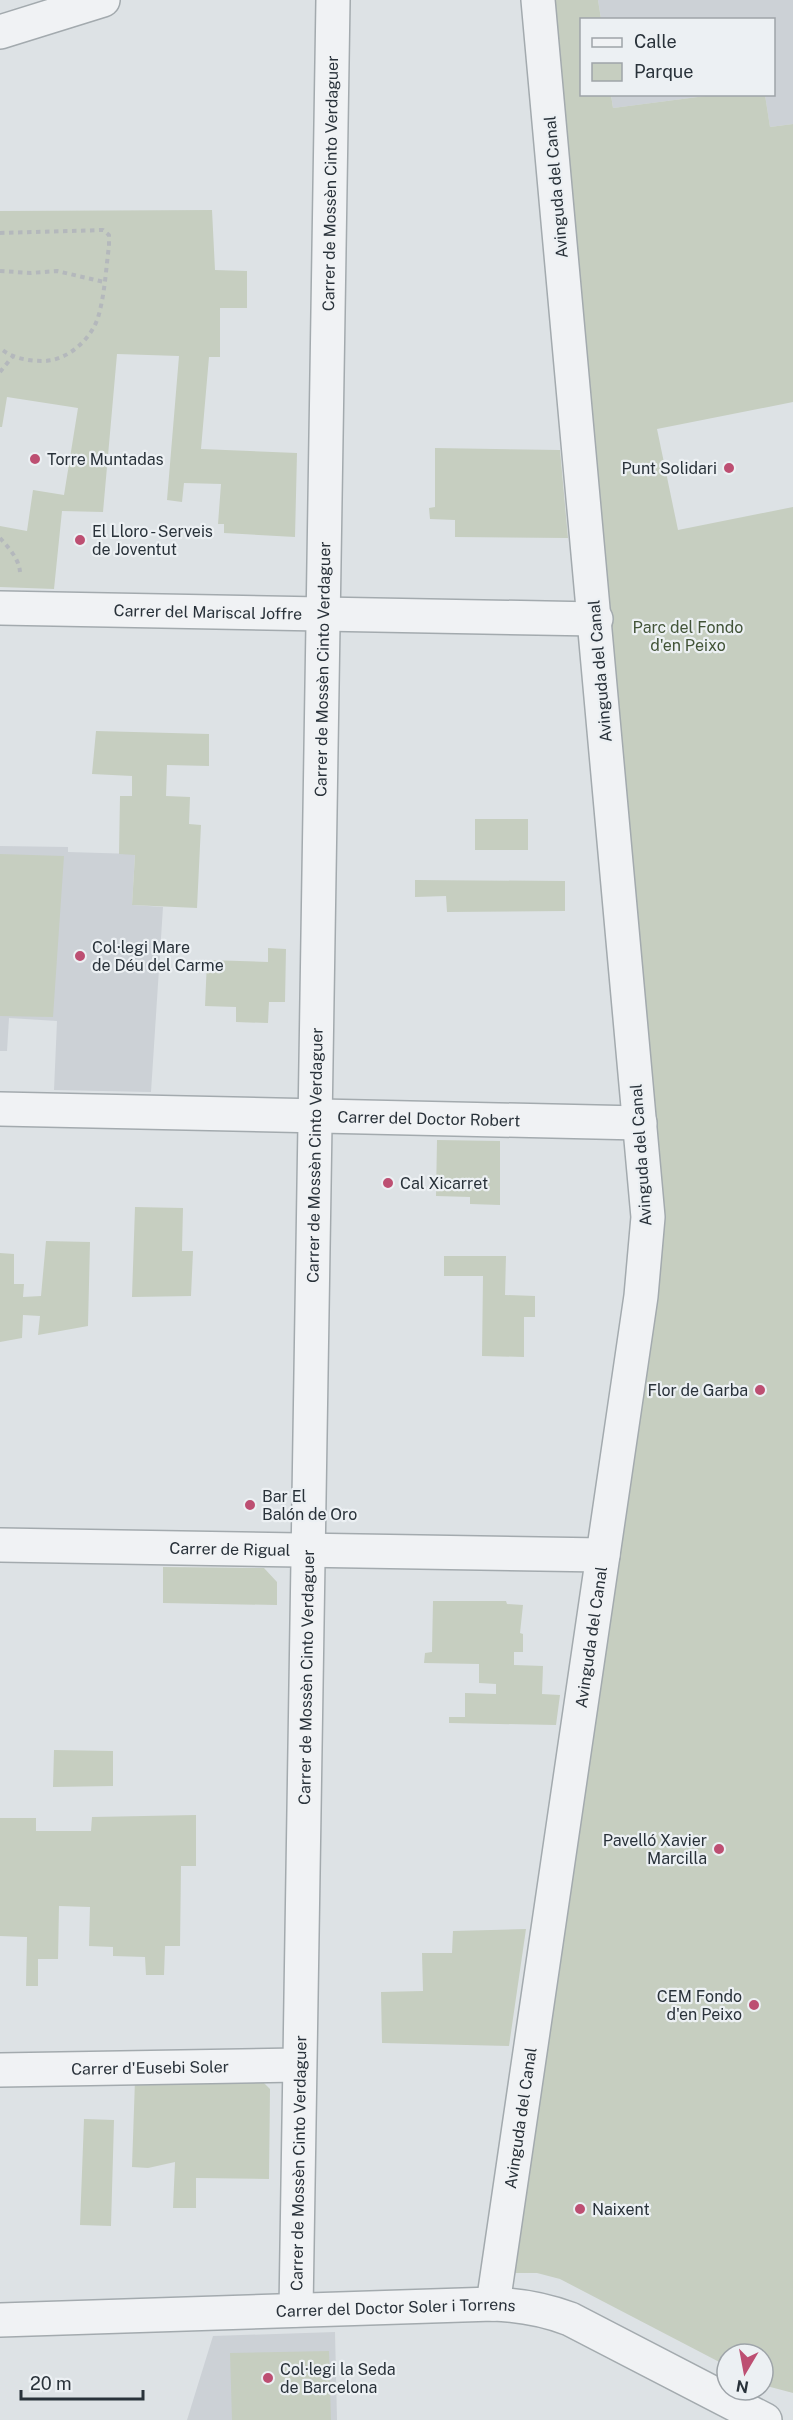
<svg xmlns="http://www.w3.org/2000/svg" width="793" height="2420" font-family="'Public Sans',sans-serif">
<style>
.built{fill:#ccd1d6}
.green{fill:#c6cec0}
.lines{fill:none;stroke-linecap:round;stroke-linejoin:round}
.minor-casing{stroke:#a3aaae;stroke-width:36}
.path{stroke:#b4b8bc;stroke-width:4;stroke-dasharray:4.5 4.5;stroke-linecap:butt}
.minor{stroke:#f0f2f4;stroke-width:33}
.poi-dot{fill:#bd4f72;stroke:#ecf0f3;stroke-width:2}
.labels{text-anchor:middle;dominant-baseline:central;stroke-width:4.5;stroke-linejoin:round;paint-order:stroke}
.street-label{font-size:16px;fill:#29323a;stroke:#ecf0f3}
.poi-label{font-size:16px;fill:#29323a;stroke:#ecf0f3;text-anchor:start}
.park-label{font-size:16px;fill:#425438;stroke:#ecf0f3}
</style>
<rect width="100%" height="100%" fill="#dde2e5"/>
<path class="built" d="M 598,0 L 793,0 L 793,124 L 770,127 L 765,95 L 774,94 L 774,20 L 601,19 Z
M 611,94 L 713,95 L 613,108 Z
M 0,846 L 68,847 L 68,852 L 135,854 L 132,905 L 163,907 L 151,1092 L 54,1090 L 57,1021 L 9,1018 L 7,1051 L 0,1051 Z
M 335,2332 L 337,2420 L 187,2420 L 213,2336 Z"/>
<path class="green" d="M 525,0 L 598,0 L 601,19 L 582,20 L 582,94 L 611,95 L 613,108 L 713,95 L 765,95 L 770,127 L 793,124 L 793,402 L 657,429 L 678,530 L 793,507 L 793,2393 L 763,2385 L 763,2354 L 727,2354 L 727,2366 L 560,2279 L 537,2273 L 484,2273 L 613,1412 L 634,1213 L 578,593 L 561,435 Z
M 212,210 L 215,270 L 247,271 L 247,308 L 220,308 L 220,357 L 209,357 L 201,449 L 297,453 L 295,537 L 224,533 L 224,524 L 218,524 L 221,484 L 184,483 L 182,502 L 167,500 L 179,356 L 117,354 L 103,512 L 62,511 L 54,589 L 0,587 L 0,526 L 27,531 L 33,490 L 64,495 L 78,408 L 7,397 L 2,427 L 0,427 L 0,211 Z
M 435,448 L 560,450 L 568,538 L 455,537 L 455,520 L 430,519 L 429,508 L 435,507 Z
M 96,731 L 209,734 L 209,766 L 167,765 L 166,796 L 190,797 L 189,824 L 201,825 L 197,908 L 132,905 L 135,855 L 119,854 L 120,796 L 132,796 L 132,776 L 92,774 Z
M 475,819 L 528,819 L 528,850 L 475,850 Z
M 0,854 L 64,856 L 53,1017 L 0,1016 Z
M 415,880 L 565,881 L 565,911 L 447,912 L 446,896 L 415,897 Z
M 268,948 L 286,949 L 285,1002 L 269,1002 L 268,1023 L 236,1022 L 236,1007 L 205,1006 L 207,960 L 268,962 Z
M 437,1140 L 500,1141 L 500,1205 L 470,1204 L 470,1197 L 436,1196 Z
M 135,1207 L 183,1208 L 182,1251 L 193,1251 L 191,1296 L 132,1297 Z
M 46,1241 L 90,1242 L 88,1326 L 38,1335 L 40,1316 L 23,1315 L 22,1338 L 0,1342 L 0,1253 L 14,1254 L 14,1284 L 24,1284 L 23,1297 L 41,1296 Z
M 444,1256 L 506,1256 L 505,1295 L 535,1296 L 535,1317 L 524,1317 L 524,1357 L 482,1356 L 483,1276 L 444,1276 Z
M 163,1567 L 264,1568 L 277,1582 L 277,1605 L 163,1603 Z
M 433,1601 L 506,1601 L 507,1604 L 523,1605 L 520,1633 L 523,1634 L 523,1652 L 514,1652 L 514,1665 L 543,1666 L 542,1694 L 560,1695 L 556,1725 L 449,1723 L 449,1717 L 465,1717 L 465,1693 L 496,1694 L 496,1684 L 479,1683 L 479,1664 L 424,1663 L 425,1653 L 432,1652 Z
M 54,1750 L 113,1751 L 113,1786 L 53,1787 Z
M 196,1815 L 196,1866 L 181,1866 L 180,1946 L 165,1946 L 164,1975 L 146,1975 L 145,1957 L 113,1956 L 113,1947 L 89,1946 L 90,1907 L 59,1906 L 58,1959 L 38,1959 L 38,1986 L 26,1986 L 27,1937 L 0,1936 L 0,1818 L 36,1818 L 36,1831 L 91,1831 L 92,1817 Z
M 526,1929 L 509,2046 L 382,2043 L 381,1992 L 423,1991 L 422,1953 L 452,1953 L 453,1931 Z
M 258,2077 L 270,2089 L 269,2179 L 196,2178 L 196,2208 L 173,2208 L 175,2162 L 148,2168 L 132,2167 L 135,2080 Z
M 84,2119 L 114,2120 L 111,2226 L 80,2225 Z
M 329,2351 L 331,2420 L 232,2420 L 230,2353 Z"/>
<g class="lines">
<defs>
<g id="minor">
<path d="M 0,32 L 103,0"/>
<path id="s1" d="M 0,608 L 596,619"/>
<path id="s2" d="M 0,1109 L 640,1123"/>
<path id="s3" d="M 0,1545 L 603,1555"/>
<path id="s4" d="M 0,2070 L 298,2065"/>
<path id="s5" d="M 493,2304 L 641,1296 L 648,1217 L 538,0"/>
<path id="s6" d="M 296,2310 L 333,0"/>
<path id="s7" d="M 0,2320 L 493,2304 C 520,2305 544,2309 570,2319 L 765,2420"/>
</g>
</defs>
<use href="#minor" class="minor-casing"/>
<path class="path" d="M 0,233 L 103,230 L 109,235 L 109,246 C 106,268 105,292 99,314 C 93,338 68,361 43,361 C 28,361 11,358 0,348
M 0,271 L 31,273 L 57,271 L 104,282
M 0,372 L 13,356
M 0,538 C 9,548 19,559 20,572"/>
<use href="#minor" class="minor"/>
</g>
<g class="poi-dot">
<circle cx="35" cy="459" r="6"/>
<circle cx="729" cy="468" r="6"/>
<circle cx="80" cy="540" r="6"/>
<circle cx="80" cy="956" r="6"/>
<circle cx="388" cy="1183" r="6"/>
<circle cx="760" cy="1390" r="6"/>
<circle cx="250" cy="1505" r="6"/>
<circle cx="719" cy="1849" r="6"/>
<circle cx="754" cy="2005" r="6"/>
<circle cx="580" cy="2209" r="6"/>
<circle cx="268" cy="2378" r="6"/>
</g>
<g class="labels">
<g class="street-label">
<text stroke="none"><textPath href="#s6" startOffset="2127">Carrer de Mossèn Cinto Verdaguer</textPath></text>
<text transform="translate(556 187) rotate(-95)">Avinguda del Canal</text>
<text stroke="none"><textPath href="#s1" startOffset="208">Carrer del Mariscal Joffre</textPath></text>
<text stroke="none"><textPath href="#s6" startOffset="1641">Carrer de Mossèn Cinto Verdaguer</textPath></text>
<text transform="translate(600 671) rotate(-95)">Avinguda del Canal</text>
<text stroke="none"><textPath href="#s2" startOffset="429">Carrer del Doctor Robert</textPath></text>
<text stroke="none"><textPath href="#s6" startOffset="1155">Carrer de Mossèn Cinto Verdaguer</textPath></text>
<text transform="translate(641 1155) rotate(-94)">Avinguda del Canal</text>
<text stroke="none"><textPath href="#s3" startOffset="230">Carrer de Rigual</textPath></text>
<text stroke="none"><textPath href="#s5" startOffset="674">Avinguda del Canal</textPath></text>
<text stroke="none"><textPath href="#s6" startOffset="633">Carrer de Mossèn Cinto Verdaguer</textPath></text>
<text stroke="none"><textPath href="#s4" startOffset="150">Carrer d'Eusebi Soler</textPath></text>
<text stroke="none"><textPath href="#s5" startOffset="188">Avinguda del Canal</textPath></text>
<text stroke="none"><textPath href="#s6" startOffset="147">Carrer de Mossèn Cinto Verdaguer</textPath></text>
<text stroke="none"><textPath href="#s7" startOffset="396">Carrer del Doctor Soler i Torrens</textPath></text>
</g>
<g class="poi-label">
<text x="47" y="459">Torre Muntadas</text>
<text x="717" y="468" text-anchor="end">Punt Solidari</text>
<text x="92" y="531">El Lloro - Serveis<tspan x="92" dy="18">de Joventut</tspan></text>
<text x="92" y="947">Col·legi Mare<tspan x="92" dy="18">de Déu del Carme</tspan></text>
<text x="400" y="1183">Cal Xicarret</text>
<text x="748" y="1390" text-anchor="end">Flor de Garba</text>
<text x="262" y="1496">Bar El<tspan x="262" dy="18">Balón de Oro</tspan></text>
<text x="707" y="1840" text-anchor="end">Pavelló Xavier<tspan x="707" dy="18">Marcilla</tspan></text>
<text x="742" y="1996" text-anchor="end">CEM Fondo<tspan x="742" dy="18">d'en Peixo</tspan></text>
<text x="592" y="2209">Naixent</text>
<text x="280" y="2369">Col·legi la Seda<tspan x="280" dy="18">de Barcelona</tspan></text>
</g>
<g class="park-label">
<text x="688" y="627">Parc del Fondo<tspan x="688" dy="18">d'en Peixo</tspan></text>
</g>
</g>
<rect x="580" y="18" width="195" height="78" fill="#ecf0f3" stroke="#9ea4a9" stroke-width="1.5"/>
<rect x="592" y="38" width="30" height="9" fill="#f0f2f4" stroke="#9ea4a9" stroke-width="1.5"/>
<text x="634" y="48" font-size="18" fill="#29323a">Calle</text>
<rect x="592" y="63" width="30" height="18" fill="#c6cec0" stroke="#9ea4a9" stroke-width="1.5"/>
<text x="634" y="78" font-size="18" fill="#29323a">Parque</text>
<g transform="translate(745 2372) rotate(190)"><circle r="28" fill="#ecf0f3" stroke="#9ea4a9" stroke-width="1.5"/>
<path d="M0-4.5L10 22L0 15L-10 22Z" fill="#bd4f72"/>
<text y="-9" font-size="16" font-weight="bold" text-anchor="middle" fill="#29323a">N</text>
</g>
<path d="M21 2390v9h122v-9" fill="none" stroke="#29323a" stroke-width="3"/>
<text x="30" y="2390" font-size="18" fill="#29323a" stroke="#ecf0f3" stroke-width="4.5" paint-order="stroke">20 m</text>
</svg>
